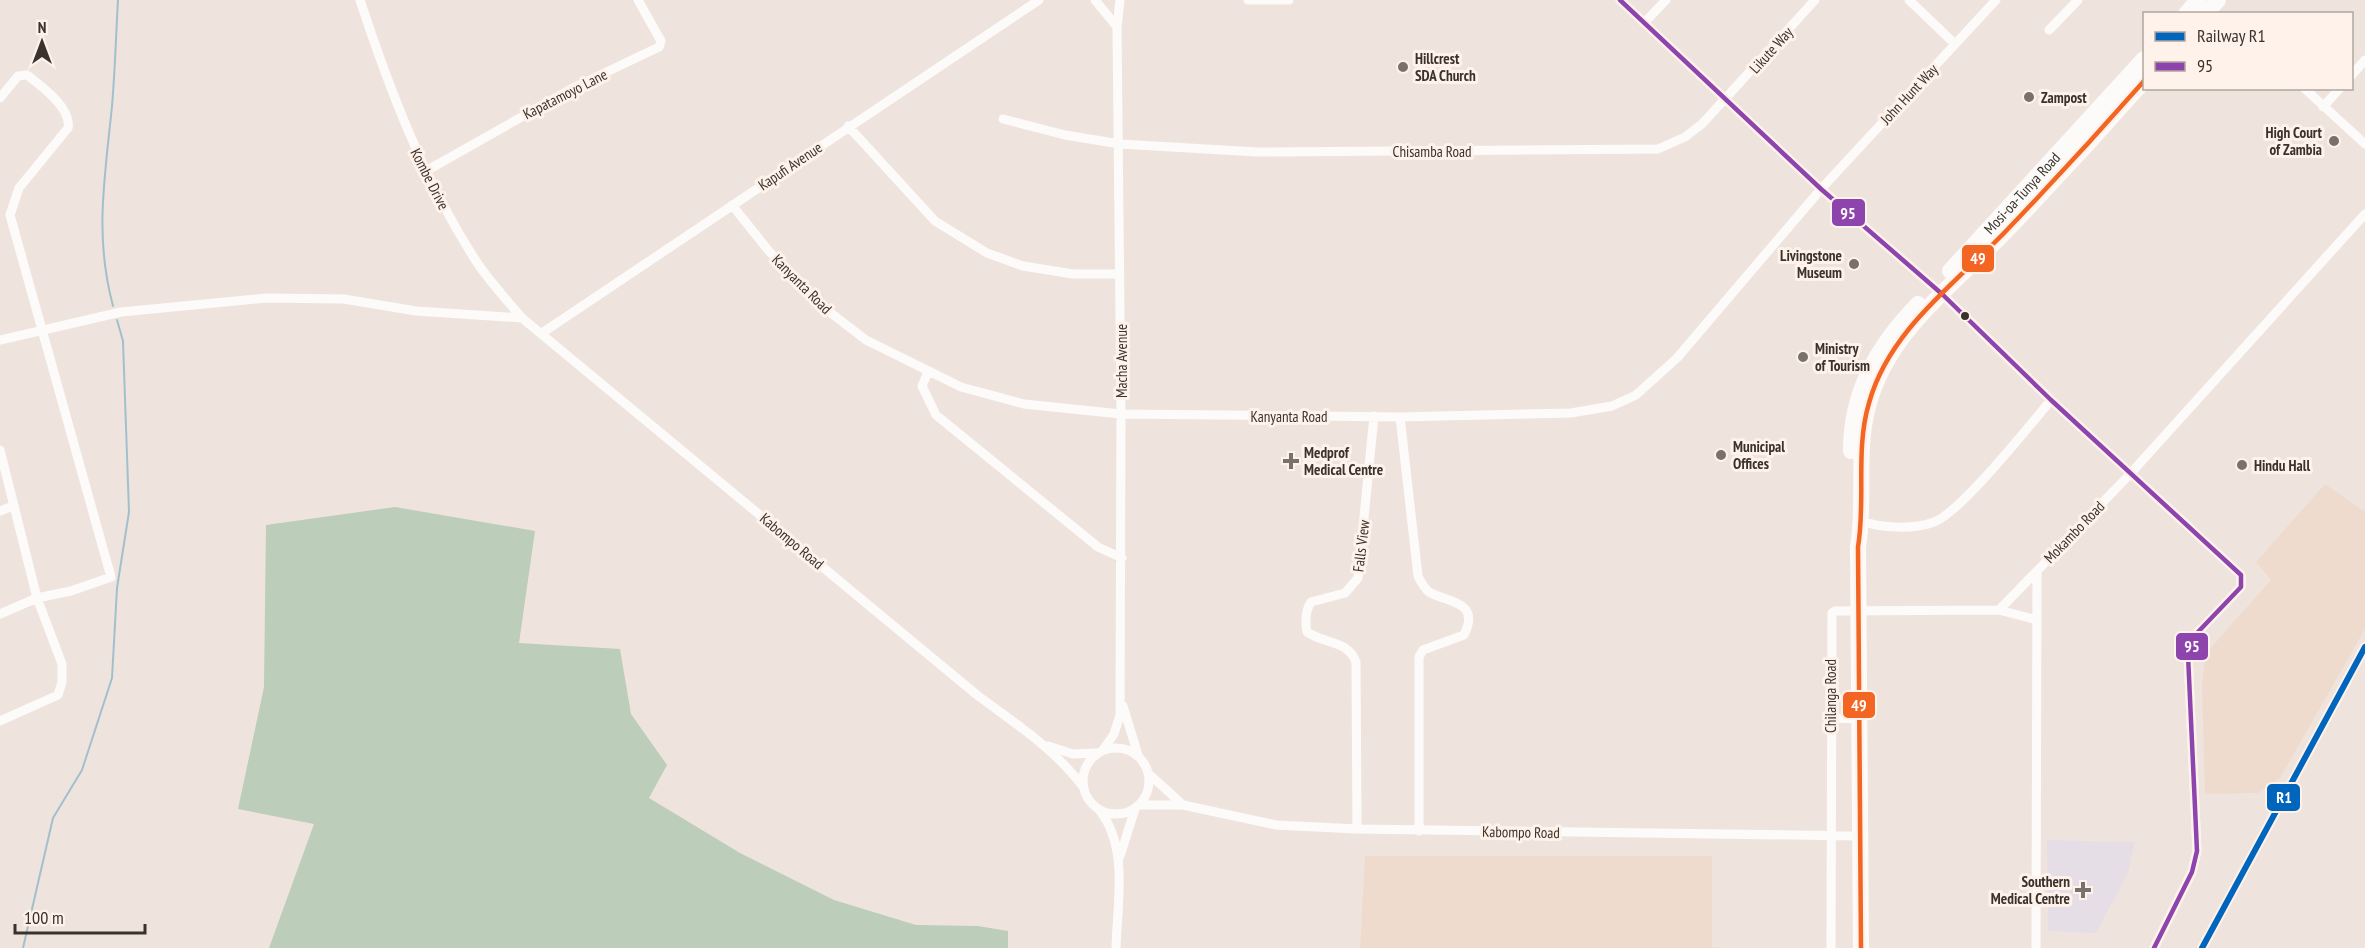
<svg xmlns="http://www.w3.org/2000/svg" width="2365" height="948" font-family="'PT Sans Narrow',sans-serif">
<style>
.built{fill:#eedbce}
.medical{fill:#e6dee7}
.forest{fill:#bccdba}
.lines{fill:none;stroke-linecap:round;stroke-linejoin:round}
.stream{stroke:#a1c0cc;stroke-width:2}
.street{stroke:#fdfbfa;stroke-width:9}
.highway{stroke:#fdfbfa;stroke-width:16}
.bus-1-casing{stroke:#fef2ea;stroke-width:9}
.bus-2-casing{stroke:#fef2ea;stroke-width:9}
.bus-1{stroke:#8e44ad;stroke-width:4.5}
.bus-2{stroke:#f26522;stroke-width:4.5}
.rail-1-casing{stroke:#fef2ea;stroke-width:10}
.rail-1{stroke:#0065bd;stroke-width:6}
.poi-dot{fill:#79716b;stroke:#fef2ea;stroke-width:2}
.bus-dot{fill:#3a332d;stroke:#fef2ea;stroke-width:2}
.labels{text-anchor:middle;dominant-baseline:central;stroke-width:6;stroke-linejoin:round;paint-order:stroke}
.street-label{font-size:15px;fill:#3a332d;stroke:#fef2ea}
.poi-label{font-size:15px;font-weight:bold;fill:#3a332d;stroke:#fef2ea;text-anchor:start}
.line-badge{stroke:#fef2ea;stroke-width:2}
.badge-label{font-size:16px;text-anchor:middle;font-weight:bold;fill:#fff}
</style>
<rect width="100%" height="100%" fill="#efe4dd"/>
<path class="built" d="M 2325,484 L 2365,512 L 2365,629 L 2280,778 L 2258,793 L 2205,794 L 2202,684 L 2206,653 L 2271,580 L 2256,562 Z
M 1365,856 L 1712,856 L 1712,947 L 1728,948 L 1360,948 Z"/>
<path class="medical" d="M 2047,840 L 2135,842 L 2128,873 L 2096,933 L 2048,931 Z"/>
<path class="forest" d="M 395,507 L 535,531 L 519,643 L 620,649 L 631,714 L 667,765 L 649,798 L 740,853 L 834,900 L 916,925 L 978,926 L 1008,931 L 1008,948 L 269,948 L 314,824 L 238,809 L 264,687 L 266,525 Z"/>
<g class="lines">
<path class="stream" d="M 113,306 C 94,235 105,177 112,106 C 115,71 116,35 118,0
M 23,948 L 53,818 L 82,770 L 112,678 L 117,588 L 129,512 L 123,341 L 117,320"/>
<path class="street" d="M 360,0 C 390,91 424,180 476,261 C 489,281 507,300 522,318 L 977,695 C 1016,724 1055,749 1084,788
M 1095,0 L 1117,27
M 1248,0 L 1289,0
M 1620,0 L 1821,189 L 1942,294 L 2051,400 L 2241,575 L 2241,587 L 2198,632 L 2188,655 L 2197,851 L 2192,872 L 2154,948
M 1909,0 L 1955,44
M 1644,23 L 1666,0
M 2049,30 L 2078,0
M 2352,75 L 2365,60
M 2304,88 L 2365,144
M 0,98 L 18,76 L 27,75 C 41,86 72,108 68,128 L 19,188 L 10,215 L 111,577 L 71,591 L 37,598 L 0,614
M 2323,107 L 2340,88
M 1003,119 L 1065,135 L 1120,144 L 1257,152 L 1658,149 L 1685,137 L 1702,124 L 1815,0
M 848,126 L 935,221 L 987,253 L 1023,266 L 1073,274 L 1120,274
M 426,171 L 573,88 L 659,47 L 661,41 L 638,0
M 732,205 L 768,250 L 814,300 L 866,340 L 961,387 L 1024,404 L 1121,414 L 1400,417 L 1571,413 L 1612,406 L 1636,395 L 1677,358 L 1821,189 L 1996,0
M 542,333 L 1039,0
M 0,340 L 121,312 L 266,298 L 344,299 L 416,311 L 522,318
M 928,372 L 922,386 L 936,415 L 1098,547 L 1122,558
M 1400,417 L 1418,576 C 1421,582 1424,588 1429,592 C 1448,603 1481,601 1464,635 L 1423,650 L 1419,657 L 1419,831
M 0,450 L 37,598 L 62,664 L 62,682 L 58,695 L 0,721
M 0,511 L 13,506
M 1861,521 C 1882,528 1913,530 1934,522 C 1960,513 2029,426 2051,400
M 1999,610 L 2037,620
M 1123,706 L 1138,755
M 1830,718 L 1860,719
M 1048,746 L 1073,754 L 1097,753
M1083 781a33 33 0 1 1 66 0a33 33 0 1 1-66 0Z
M 1103,750 L 1114,734 L 1120,715 L 1121,414 L 1117,27 L 1120,0
M 1149,774 L 1183,805
M 1140,805 L 1183,805 L 1276,825 L 1357,829 L 1861,836
M 1100,811 C 1129,848 1117,904 1116,948
M 1357,829 L 1356,662 C 1348,640 1324,644 1307,632 C 1305,621 1305,611 1311,602 L 1345,593 L 1358,578 L 1374,416
M 1120,856 L 1135,809
M 1831,948 L 1832,613 L 1835,611 L 1999,610 L 2037,571
M 2036,948 L 2037,571 L 2130,474 L 2365,214"/>
<g class="highway">
<path d="M 2186,14 L 2198,0"/>
<path d="M 2205,14 L 2218,0"/>
<path id="s1" d="M 1950,271 L 2144,59"/>
<path d="M 1851,451 C 1851,392 1877,346 1918,304"/>
<path d="M 1861,948 L 1858,547 C 1866,499 1855,450 1869,403 C 1889,330 1956,283 2006,231 C 2053,182 2099,132 2144,81"/>
</g>
<defs>
<path id="bus-1" d="M 1620,0 L 1821,189 L 1942,294 L 2051,400 L 2241,575 L 2241,587 L 2198,632 L 2188,655 L 2197,851 L 2192,872 L 2154,948"/>
<path id="bus-2" d="M 1861,948 L 1858,547 C 1866,499 1855,450 1869,403 C 1889,330 1956,283 2006,231 C 2053,182 2099,132 2144,81"/>
</defs>
<use href="#bus-1" class="bus-1-casing"/>
<use href="#bus-2" class="bus-2-casing"/>
<use href="#bus-1" class="bus-1"/>
<use href="#bus-2" class="bus-2"/>
<defs>
<path id="rail-1" d="M 2202,948 L 2365,647"/>
</defs>
<use href="#rail-1" class="rail-1-casing"/>
<use href="#rail-1" class="rail-1"/>
</g>
<g class="poi-dot">
<circle cx="1403" cy="67" r="6"/>
<circle cx="2029" cy="97" r="6"/>
<circle cx="2334" cy="141" r="6"/>
<circle cx="1854" cy="264" r="6"/>
<circle cx="1803" cy="357" r="6"/>
<circle cx="1721" cy="455" r="6"/>
<path d="M1288 452h6v6h6v6h-6v6h-6v-6h-6v-6h6z"/>
<circle cx="2242" cy="465" r="6"/>
<path d="M2080 881h6v6h6v6h-6v6h-6v-6h-6v-6h6z"/>
</g>
<circle class="bus-dot" cx="1965" cy="316" r="5"/>
<g class="labels">
<g class="street-label">
<text transform="translate(1771 50) rotate(-48)">Likute Way</text>
<text transform="translate(565 94) rotate(-27)">Kapatamoyo Lane</text>
<text transform="translate(1909 94) rotate(-47)">John Hunt Way</text>
<text x="1432" y="151">Chisamba Road</text>
<text transform="translate(790 166) rotate(-34)">Kapufi Avenue</text>
<text transform="translate(430 179) rotate(63)">Kombe Drive</text>
<text stroke="none"><textPath href="#s1" startOffset="106">Mosi-oa-Tunya Road</textPath></text>
<text transform="translate(802 284) rotate(45)">Kanyanta Road</text>
<text transform="translate(1121 361) rotate(-90)">Macha Avenue</text>
<text x="1289" y="416">Kanyanta Road</text>
<text transform="translate(2074 532) rotate(-46)">Mokambo Road</text>
<text transform="translate(792 541) rotate(40)">Kabompo Road</text>
<text transform="translate(1361 546) rotate(-83)">Falls View</text>
<text transform="translate(1830 696) rotate(-90)">Chilanga Road</text>
<text transform="translate(1521 832) rotate(1)">Kabompo Road</text>
</g>
<g class="poi-label">
<text x="1415" y="58">Hillcrest<tspan x="1415" dy="17">SDA Church</tspan></text>
<text x="2041" y="97">Zampost</text>
<text x="2322" y="132" text-anchor="end">High Court<tspan x="2322" dy="17">of Zambia</tspan></text>
<text x="1842" y="255" text-anchor="end">Livingstone<tspan x="1842" dy="17">Museum</tspan></text>
<text x="1815" y="348">Ministry<tspan x="1815" dy="17">of Tourism</tspan></text>
<text x="1733" y="446">Municipal<tspan x="1733" dy="17">Offices</tspan></text>
<text x="1304" y="452">Medprof<tspan x="1304" dy="17">Medical Centre</tspan></text>
<text x="2254" y="465">Hindu Hall</text>
<text x="2070" y="881" text-anchor="end">Southern<tspan x="2070" dy="17">Medical Centre</tspan></text>
</g>
</g>
<g class="line-badge">
<rect x="1831" y="198" width="35" height="29" rx="6" fill="#8e44ad"/>
<rect x="1961" y="244" width="34" height="29" rx="6" fill="#f26522"/>
<rect x="2175" y="632" width="34" height="29" rx="6" fill="#8e44ad"/>
<rect x="1842" y="691" width="34" height="28" rx="6" fill="#f26522"/>
<rect x="2266" y="783" width="35" height="29" rx="6" fill="#0065bd"/>
</g>
<g class="badge-label">
<text x="1848" y="219">95</text>
<text x="1978" y="264">49</text>
<text x="2192" y="652">95</text>
<text x="1859" y="711">49</text>
<text x="2284" y="803">R1</text>
</g>
<rect x="2143" y="12" width="210" height="78" fill="#fef2ea" stroke="#b0a69e" stroke-width="1.5"/>
<rect x="2155" y="32" width="30" height="9" fill="#0065bd" stroke="#b0a69e" stroke-width="1.5"/>
<text x="2197" y="42" font-size="18" fill="#3a332d">Railway R1</text>
<rect x="2155" y="62" width="30" height="9" fill="#8e44ad" stroke="#b0a69e" stroke-width="1.5"/>
<text x="2197" y="72" font-size="18" fill="#3a332d">95</text>
<g transform="translate(42 42)" stroke="#fef2ea" stroke-width="4.5" paint-order="stroke">
<path d="M0-4.5L10 22L0 15L-10 22Z" fill="#3a332d"/>
<text y="-9" font-size="16" font-weight="bold" text-anchor="middle" fill="#3a332d">N</text>
</g>
<path d="M15 924v9h130v-9" fill="none" stroke="#3a332d" stroke-width="3"/>
<text x="24" y="924" font-size="18" fill="#3a332d" stroke="#fef2ea" stroke-width="4.5" paint-order="stroke">100 m</text>
</svg>
